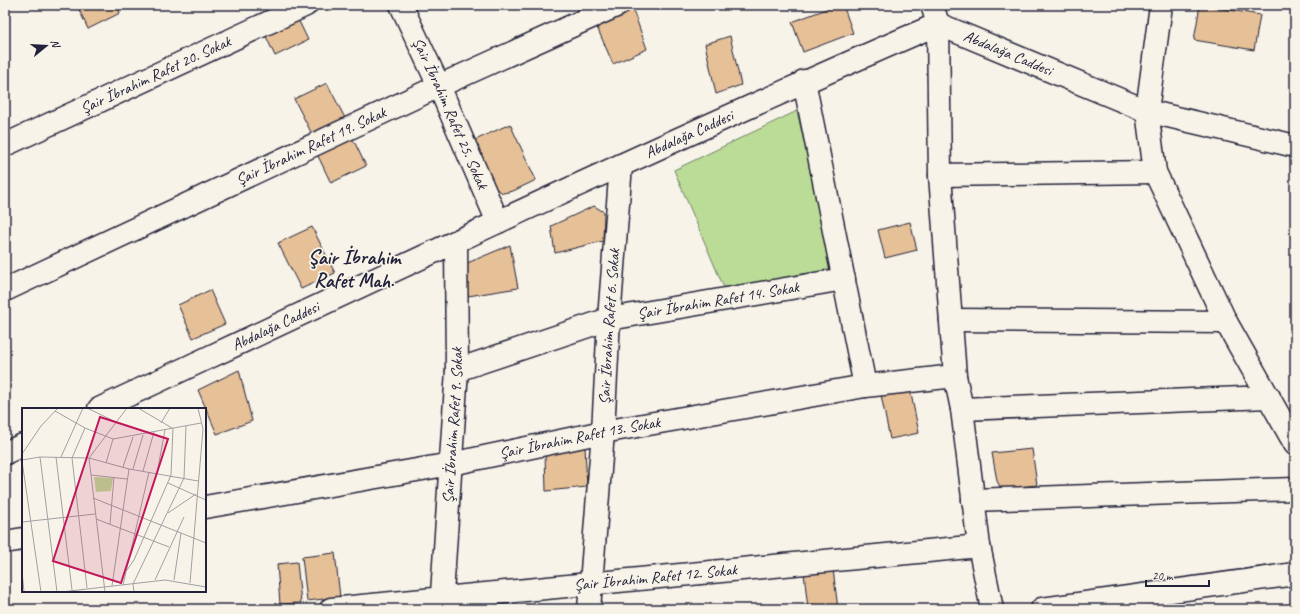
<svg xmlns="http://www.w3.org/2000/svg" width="1300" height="614" font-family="Caveat,sans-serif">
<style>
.green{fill:#bbdc96;stroke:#6e7f68}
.building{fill:#e6c097;stroke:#22223b}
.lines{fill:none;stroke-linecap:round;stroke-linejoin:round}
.minor-casing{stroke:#22223b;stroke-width:25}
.minor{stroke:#f7f3e8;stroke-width:22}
.labels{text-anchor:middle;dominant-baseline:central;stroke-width:3.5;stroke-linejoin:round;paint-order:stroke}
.street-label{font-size:16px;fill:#22223b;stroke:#f7f3e8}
.district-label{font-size:20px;font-weight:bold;fill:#22223b;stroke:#f7f3e8}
.inset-road{fill:none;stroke:#a29fa3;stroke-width:1}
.view{fill:#c2185b;fill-opacity:0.15;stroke:#c2185b;stroke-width:2}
.inset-edge{fill:none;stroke:#22223b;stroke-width:2}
</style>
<rect width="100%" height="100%" fill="#f7f3e8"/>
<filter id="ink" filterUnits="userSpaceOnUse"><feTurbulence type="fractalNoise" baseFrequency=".025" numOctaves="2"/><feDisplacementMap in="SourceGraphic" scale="8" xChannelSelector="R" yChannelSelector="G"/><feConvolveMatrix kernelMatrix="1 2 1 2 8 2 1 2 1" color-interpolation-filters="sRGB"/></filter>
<g filter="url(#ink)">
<path class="green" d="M 797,111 L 833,270 L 724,288 L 674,170 Z"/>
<path class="building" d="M 77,5 L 117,5 L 120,13 L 88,29 Z
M 837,5 L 843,5 L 853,33 L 803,52 L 792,22 Z
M 1200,5 L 1260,15 L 1254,50 L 1194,40 Z
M 632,7 L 647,49 L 613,64 L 596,25 Z
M 296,15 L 308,40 L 275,56 L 264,32 Z
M 730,36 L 741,85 L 716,94 L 705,44 Z
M 327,83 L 346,120 L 313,136 L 294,99 Z
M 510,124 L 536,180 L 513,191 L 503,193 L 491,186 L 471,142 Z
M 352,137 L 366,166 L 331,183 L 317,154 Z
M 594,206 L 604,212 L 603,241 L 555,253 L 551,226 Z
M 910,222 L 917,250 L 885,258 L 878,230 Z
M 312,227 L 335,273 L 301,289 L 278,243 Z
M 510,245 L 518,288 L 468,296 L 465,264 Z
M 210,290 L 225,324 L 193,338 L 178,305 Z
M 239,370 L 252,421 L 217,434 L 198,390 Z
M 910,389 L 919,433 L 890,439 L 881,395 Z
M 585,447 L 587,487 L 546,491 L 545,454 Z
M 1032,449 L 1037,485 L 1001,489 L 997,481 L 992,453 Z
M 335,553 L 340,597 L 307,601 L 302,557 Z
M 297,562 L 301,603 L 280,604 L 277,564 Z
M 833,569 L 838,609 L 808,609 L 804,573 Z"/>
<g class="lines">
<defs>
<g id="minor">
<path id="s1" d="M 401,5 L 439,86 L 498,222"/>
<path d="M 932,5 L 938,24 L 940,175 L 955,376 L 962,409 L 979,546 L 992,609"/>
<path d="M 1161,5 L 1147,111 L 1155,172 L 1226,322 L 1295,444"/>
<path d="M 804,81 L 865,386"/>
<path id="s2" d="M 5,145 L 306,5"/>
<path d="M 940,175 L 1155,172"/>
<path id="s3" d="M 5,290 L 439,86 L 618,5"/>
<path d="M 951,320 L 1226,322"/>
<path id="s4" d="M 457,370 L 609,319 L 844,279"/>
<path id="s5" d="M 99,409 C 378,278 655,146 938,24 L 1147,111 L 1295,146"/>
<path d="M 962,409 L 1269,397"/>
<path d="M 5,453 L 23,445"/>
<path d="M 973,500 L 1295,489"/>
<path id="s6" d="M 205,507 L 451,464 L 603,432 L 865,386 L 955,376"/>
<path d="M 5,542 L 23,539"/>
<path id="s7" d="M 331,609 L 979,546"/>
<path id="s8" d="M 441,609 L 457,370 L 456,242"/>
<path id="s9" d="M 589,609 L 603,432 L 609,319 L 621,165"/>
<path d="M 1042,609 L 1295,574"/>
</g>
</defs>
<use href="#minor" class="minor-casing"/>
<use href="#minor" class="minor"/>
</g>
</g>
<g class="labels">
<g class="street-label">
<text stroke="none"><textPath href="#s5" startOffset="999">Abdalağa Caddesi</textPath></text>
<text stroke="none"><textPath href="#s2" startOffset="166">Şair İbrahim Rafet 20. Sokak</textPath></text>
<text stroke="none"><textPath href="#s1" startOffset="119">Şair İbrahim Rafet 25. Sokak</textPath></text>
<text stroke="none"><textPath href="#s5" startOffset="651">Abdalağa Caddesi</textPath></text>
<text stroke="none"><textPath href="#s3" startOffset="338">Şair İbrahim Rafet 19. Sokak</textPath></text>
<text stroke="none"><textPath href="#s4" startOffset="271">Şair İbrahim Rafet 14. Sokak</textPath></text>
<text stroke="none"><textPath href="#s5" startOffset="195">Abdalağa Caddesi</textPath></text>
<text stroke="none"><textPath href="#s9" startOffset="283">Şair İbrahim Rafet 6. Sokak</textPath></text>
<text stroke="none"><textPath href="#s8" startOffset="184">Şair İbrahim Rafet 9. Sokak</textPath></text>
<text stroke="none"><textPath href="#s6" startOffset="381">Şair İbrahim Rafet 13. Sokak</textPath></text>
<text stroke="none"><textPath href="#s7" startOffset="326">Şair İbrahim Rafet 12. Sokak</textPath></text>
</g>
<g class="district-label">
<text x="354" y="257">Şair İbrahim<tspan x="354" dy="23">Rafet Mah.</tspan></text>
</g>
</g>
<g transform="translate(22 408)">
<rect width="184" height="184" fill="#f7f3e8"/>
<path d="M 72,69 L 91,70 L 89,83 L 74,84 Z" fill="#bbdc96"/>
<path class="inset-road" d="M 65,0 L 94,14M 116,0 L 150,20M 33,3 L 63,20 L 50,50 L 65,180M 139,15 L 148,0M 63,20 L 91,31 L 179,15M 0,46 L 19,18 L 36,0M 18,49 L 35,184M 34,49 L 50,182M 39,49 L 61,0M 0,52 L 18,49 L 67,50 L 107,61 L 176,73M 0,53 L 19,184M 84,55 L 91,31M 101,59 L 111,29M 111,61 L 121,27M 121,63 L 132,24M 135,65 L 143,22M 69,67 L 105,71M 146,75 L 184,92M 71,90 L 184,135M 146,105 L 174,86M 74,111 L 147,139M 0,114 L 73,106M 88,116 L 92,69M 105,162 L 112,152 L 149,67 L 151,20M 0,163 L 2,184M 133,172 L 162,109M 152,172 L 159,125M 168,175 L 181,21 L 176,0M 101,177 L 127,64M 90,178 L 107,61M 39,184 L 143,172 L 184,179M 83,184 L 67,50 L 105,0M 112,184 L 111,176 L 162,70 L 164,18"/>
<path class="view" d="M 78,9 L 146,31 L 99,175 L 31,153 Z"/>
<rect width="184" height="184" class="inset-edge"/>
</g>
<rect width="1300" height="614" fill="none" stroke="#f7f3e8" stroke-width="20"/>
<rect x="10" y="10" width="1280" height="594" fill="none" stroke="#22223b" stroke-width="1.5" filter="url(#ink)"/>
<g transform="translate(46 46) rotate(72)" stroke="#f7f3e8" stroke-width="3" paint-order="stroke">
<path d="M0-3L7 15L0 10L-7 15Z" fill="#22223b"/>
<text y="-6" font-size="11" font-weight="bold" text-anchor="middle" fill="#22223b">N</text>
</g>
<path d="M1146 580v6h63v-6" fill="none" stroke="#22223b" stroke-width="2"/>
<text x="1152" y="580" font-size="12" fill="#22223b" stroke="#f7f3e8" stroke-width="3" paint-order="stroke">20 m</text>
</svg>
